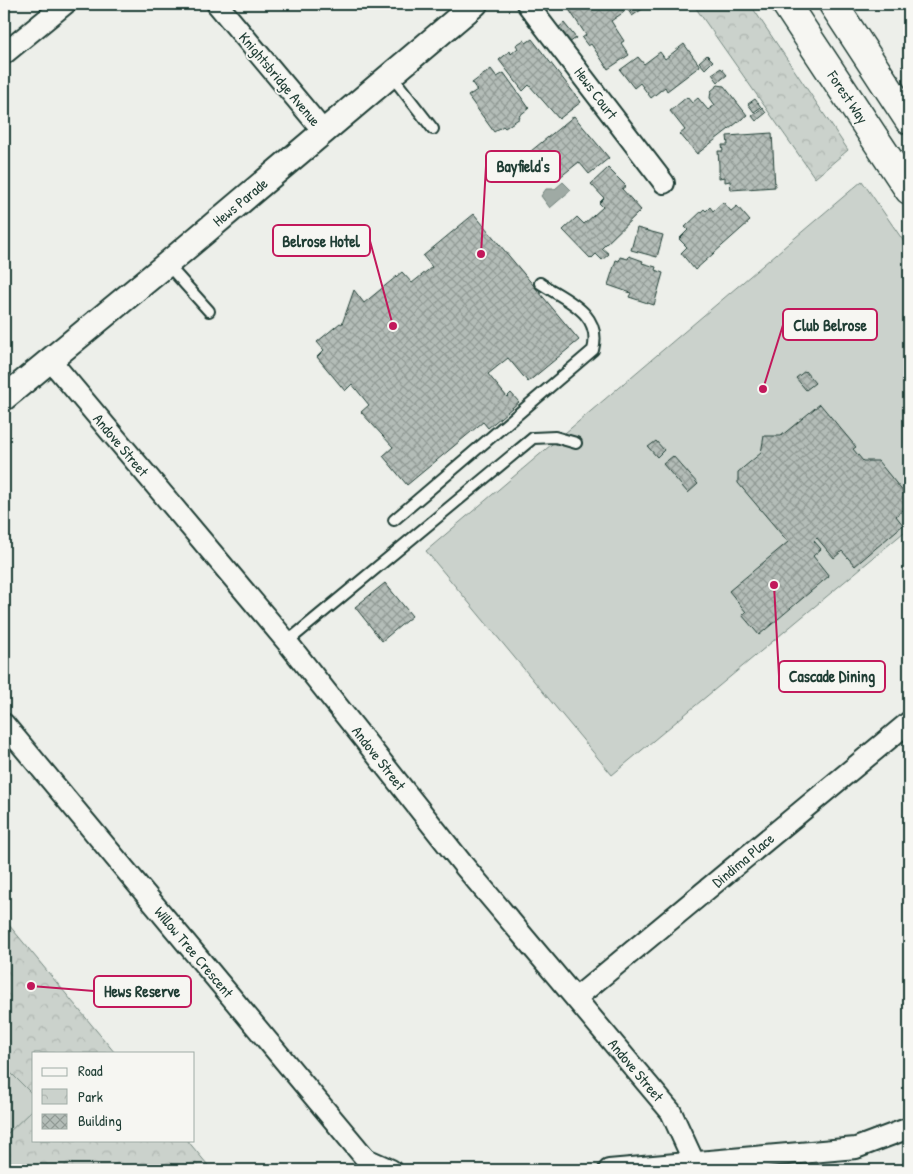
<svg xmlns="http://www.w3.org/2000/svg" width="913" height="1174" font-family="'Patrick Hand',sans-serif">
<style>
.park{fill:url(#park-crowns);stroke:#758880}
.garden{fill:#cbd2cc;stroke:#758880}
.water{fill:#9faaa4;stroke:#6c7e77}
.building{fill:url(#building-cross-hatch);stroke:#1f3d34}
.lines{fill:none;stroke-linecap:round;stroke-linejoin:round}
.service-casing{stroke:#1f3d34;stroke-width:14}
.minor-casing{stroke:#1f3d34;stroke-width:24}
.tertiary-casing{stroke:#1f3d34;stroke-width:28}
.primary-casing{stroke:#1f3d34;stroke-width:31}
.service{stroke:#f6f6f2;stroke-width:10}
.minor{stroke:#f6f6f2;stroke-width:20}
.tertiary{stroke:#f6f6f2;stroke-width:24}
.primary{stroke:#f6f6f2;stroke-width:28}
.labels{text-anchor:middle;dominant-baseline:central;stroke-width:4;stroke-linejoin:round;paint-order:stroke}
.street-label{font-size:15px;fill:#1f3d34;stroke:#f6f6f2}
.leader{fill:none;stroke:#c2185b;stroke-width:2}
.callout-dot{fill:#c2185b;stroke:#f6f6f2;stroke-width:2}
.callout{fill:#f6f6f2;stroke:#c2185b;stroke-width:2}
.callout-label{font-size:16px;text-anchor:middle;font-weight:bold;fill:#1f3d34}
</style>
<defs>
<pattern id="park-crowns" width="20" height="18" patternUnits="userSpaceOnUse" patternTransform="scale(1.25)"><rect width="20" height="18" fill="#cbd2cc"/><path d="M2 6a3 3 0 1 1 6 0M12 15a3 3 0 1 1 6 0" fill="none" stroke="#aeb5b0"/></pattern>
<pattern id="building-cross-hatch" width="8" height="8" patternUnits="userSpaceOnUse" patternTransform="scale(1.25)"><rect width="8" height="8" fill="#b4bdb8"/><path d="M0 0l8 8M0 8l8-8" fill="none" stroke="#929b96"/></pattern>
</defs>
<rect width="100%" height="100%" fill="#edefea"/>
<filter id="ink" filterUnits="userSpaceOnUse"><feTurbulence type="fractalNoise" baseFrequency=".02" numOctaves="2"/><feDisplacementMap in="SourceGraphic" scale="10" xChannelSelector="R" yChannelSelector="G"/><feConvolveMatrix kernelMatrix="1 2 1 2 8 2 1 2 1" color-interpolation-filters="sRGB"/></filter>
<g filter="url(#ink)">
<path class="park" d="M 693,4 L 750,4 L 848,150 L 815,178 Z
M 4,919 L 115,1053 L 34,1053 L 34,1140 L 187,1140 L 212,1170 L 4,1170 Z"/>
<path class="garden" d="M 862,181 L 909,249 L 909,528 L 612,775 L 426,551 Z
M 4,1066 L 34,1096 L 34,1108 L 4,1137 Z"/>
<path class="water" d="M 563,182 L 571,190 L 550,208 L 541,196 L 546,189 L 555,189 Z"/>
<path class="building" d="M 568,4 L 618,4 L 624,12 L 611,21 L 624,41 L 621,43 L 629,55 L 608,69 L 591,44 L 588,46 L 582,38 L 586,35 L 566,5 Z
M 624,4 L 650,4 L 632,16 Z
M 564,23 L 576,38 L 569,43 L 557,29 Z
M 532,39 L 581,102 L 559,119 L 529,85 L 523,91 L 499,60 L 510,51 L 511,54 L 518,48 L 516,45 L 524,40 L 526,43 Z
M 684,44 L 700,66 L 667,91 L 665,87 L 651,98 L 640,83 L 634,88 L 620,70 L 638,57 L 644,64 L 660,52 L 665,59 Z
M 707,55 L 713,61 L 705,69 L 699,62 Z
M 721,68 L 727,75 L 718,82 L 712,74 Z
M 491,69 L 497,77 L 504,73 L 529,108 L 519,116 L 520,118 L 505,128 L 503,126 L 494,132 L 468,96 L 477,90 L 472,83 Z
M 718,85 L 724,86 L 747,115 L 697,154 L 680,134 L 685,130 L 670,111 L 687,97 L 692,103 L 698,98 L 708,110 L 715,105 L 710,98 L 711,91 Z
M 755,99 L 761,107 L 754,112 L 748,104 Z
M 762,108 L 766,113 L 756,121 L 752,116 Z
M 574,116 L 609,158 L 589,174 L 579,162 L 555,181 L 546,170 L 542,173 L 536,171 L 532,166 L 536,158 L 531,151 Z
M 772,133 L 775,187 L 731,190 L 730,181 L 725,182 L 725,177 L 719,178 L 719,165 L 718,151 L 723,151 L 722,145 L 728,145 L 727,136 Z
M 608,168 L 626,186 L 622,189 L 641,210 L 602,248 L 609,254 L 602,260 L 596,254 L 591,259 L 563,230 L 577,217 L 584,224 L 603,207 L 599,203 L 604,198 L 591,184 Z
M 723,202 L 731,211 L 737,206 L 750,221 L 695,270 L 681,253 L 687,247 L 679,239 L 688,230 L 685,227 L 704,209 L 706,211 L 710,207 L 713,211 Z
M 474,214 L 579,340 L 528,382 L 508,358 L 488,374 L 507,397 L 511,393 L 519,402 L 488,428 L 483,422 L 407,485 L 383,456 L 393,447 L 361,412 L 369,405 L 352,384 L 345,391 L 317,357 L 324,350 L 317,342 L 340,323 L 342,324 L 354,290 L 364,303 L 402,272 L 412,283 L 432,267 L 423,256 Z
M 637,228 L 663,235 L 657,257 L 631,250 Z
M 629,256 L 643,261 L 642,263 L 656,267 L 655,270 L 663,273 L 654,305 L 629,297 L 631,293 L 608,285 L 616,260 L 619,261 L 620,257 L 628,259 Z
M 805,371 L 815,383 L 806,390 L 796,378 Z
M 820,404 L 856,447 L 853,449 L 863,461 L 878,461 L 909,499 L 909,505 L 896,516 L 903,525 L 855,566 L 842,551 L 834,558 L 817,538 L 814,541 L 821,549 L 813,556 L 829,576 L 759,635 L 742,615 L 746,612 L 729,591 L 788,542 L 738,483 L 738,472 L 761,453 L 764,436 L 781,436 Z
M 656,441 L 664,450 L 657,457 L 648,447 Z
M 673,456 L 698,484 L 688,493 L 663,464 Z
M 385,583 L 412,616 L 382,641 L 355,607 Z"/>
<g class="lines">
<defs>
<path id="service" d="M 391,75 L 433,129
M 167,264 L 209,311
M 394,520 L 593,350 C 603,312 563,299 540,283
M 287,642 L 533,438 L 555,437 L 576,443"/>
<path id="minor" d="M 217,4 L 324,132
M 527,4 L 664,183
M 4,54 L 65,4
M 51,361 L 287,642 L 465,867 L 671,1112 L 694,1162
M 4,724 L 366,1159 L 391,1170
M 576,998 L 909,722
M 609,1170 L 856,1148 L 909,1128"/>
<path id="tertiary" d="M 4,398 L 167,264 L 475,4"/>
<path id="primary" d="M 786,4 L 909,190
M 833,4 L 909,120"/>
</defs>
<use href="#service" class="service-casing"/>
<use href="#minor" class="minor-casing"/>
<use href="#tertiary" class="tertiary-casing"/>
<use href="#primary" class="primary-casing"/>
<use href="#service" class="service"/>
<use href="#minor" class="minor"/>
<use href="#tertiary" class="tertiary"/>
<use href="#primary" class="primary"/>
</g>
</g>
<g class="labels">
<g class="street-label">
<text transform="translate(280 79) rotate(50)">Knightsbridge Avenue</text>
<text transform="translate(596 93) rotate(53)">Hews Court</text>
<text transform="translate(848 97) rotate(56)">Forest Way</text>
<text transform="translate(240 202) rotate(-40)">Hews Parade</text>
<text transform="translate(121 445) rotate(50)">Andove Street</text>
<text transform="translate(379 758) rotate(52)">Andove Street</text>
<text transform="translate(743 860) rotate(-40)">Dindima Place</text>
<text transform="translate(194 952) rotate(50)">Willow Tree Crescent</text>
<text transform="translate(636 1070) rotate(50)">Andove Street</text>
</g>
</g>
<path class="leader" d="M481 254L486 166M393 326L370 241M763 389L783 325M774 585L779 676M31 986L94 991"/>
<g class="callout-dot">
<circle cx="481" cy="254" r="5"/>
<circle cx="393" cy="326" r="5"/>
<circle cx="763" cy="389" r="5"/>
<circle cx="774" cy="585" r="5"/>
<circle cx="31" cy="986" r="5"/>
</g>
<g class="callout">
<rect x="486" y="151" width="74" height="31" rx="5"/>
<rect x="273" y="225" width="97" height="31" rx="5"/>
<rect x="783" y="309" width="94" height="31" rx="5"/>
<rect x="779" y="661" width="106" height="31" rx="5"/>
<rect x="94" y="976" width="97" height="31" rx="5"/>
</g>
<g class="callout-label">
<text x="523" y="172">Bayfield's</text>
<text x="321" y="247">Belrose Hotel</text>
<text x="830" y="331">Club Belrose</text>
<text x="832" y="682">Cascade Dining</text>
<text x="142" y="997">Hews Reserve</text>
</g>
<rect width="913" height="1174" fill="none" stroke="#f6f6f2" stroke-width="20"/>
<rect x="10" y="10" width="893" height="1154" fill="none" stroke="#1f3d34" stroke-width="2" filter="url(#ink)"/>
<rect x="32" y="1052" width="162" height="90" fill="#f6f6f2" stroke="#a0aca6"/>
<rect x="42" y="1068" width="25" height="8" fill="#f6f6f2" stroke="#a0aca6"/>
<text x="78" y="1076" font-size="15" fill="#1f3d34">Road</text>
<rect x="42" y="1089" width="25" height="15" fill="url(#park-crowns)" stroke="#a0aca6"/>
<text x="78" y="1102" font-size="15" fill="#1f3d34">Park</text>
<rect x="42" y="1114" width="25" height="15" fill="url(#building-cross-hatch)" stroke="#a0aca6"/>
<text x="78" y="1126" font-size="15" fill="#1f3d34">Building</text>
</svg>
